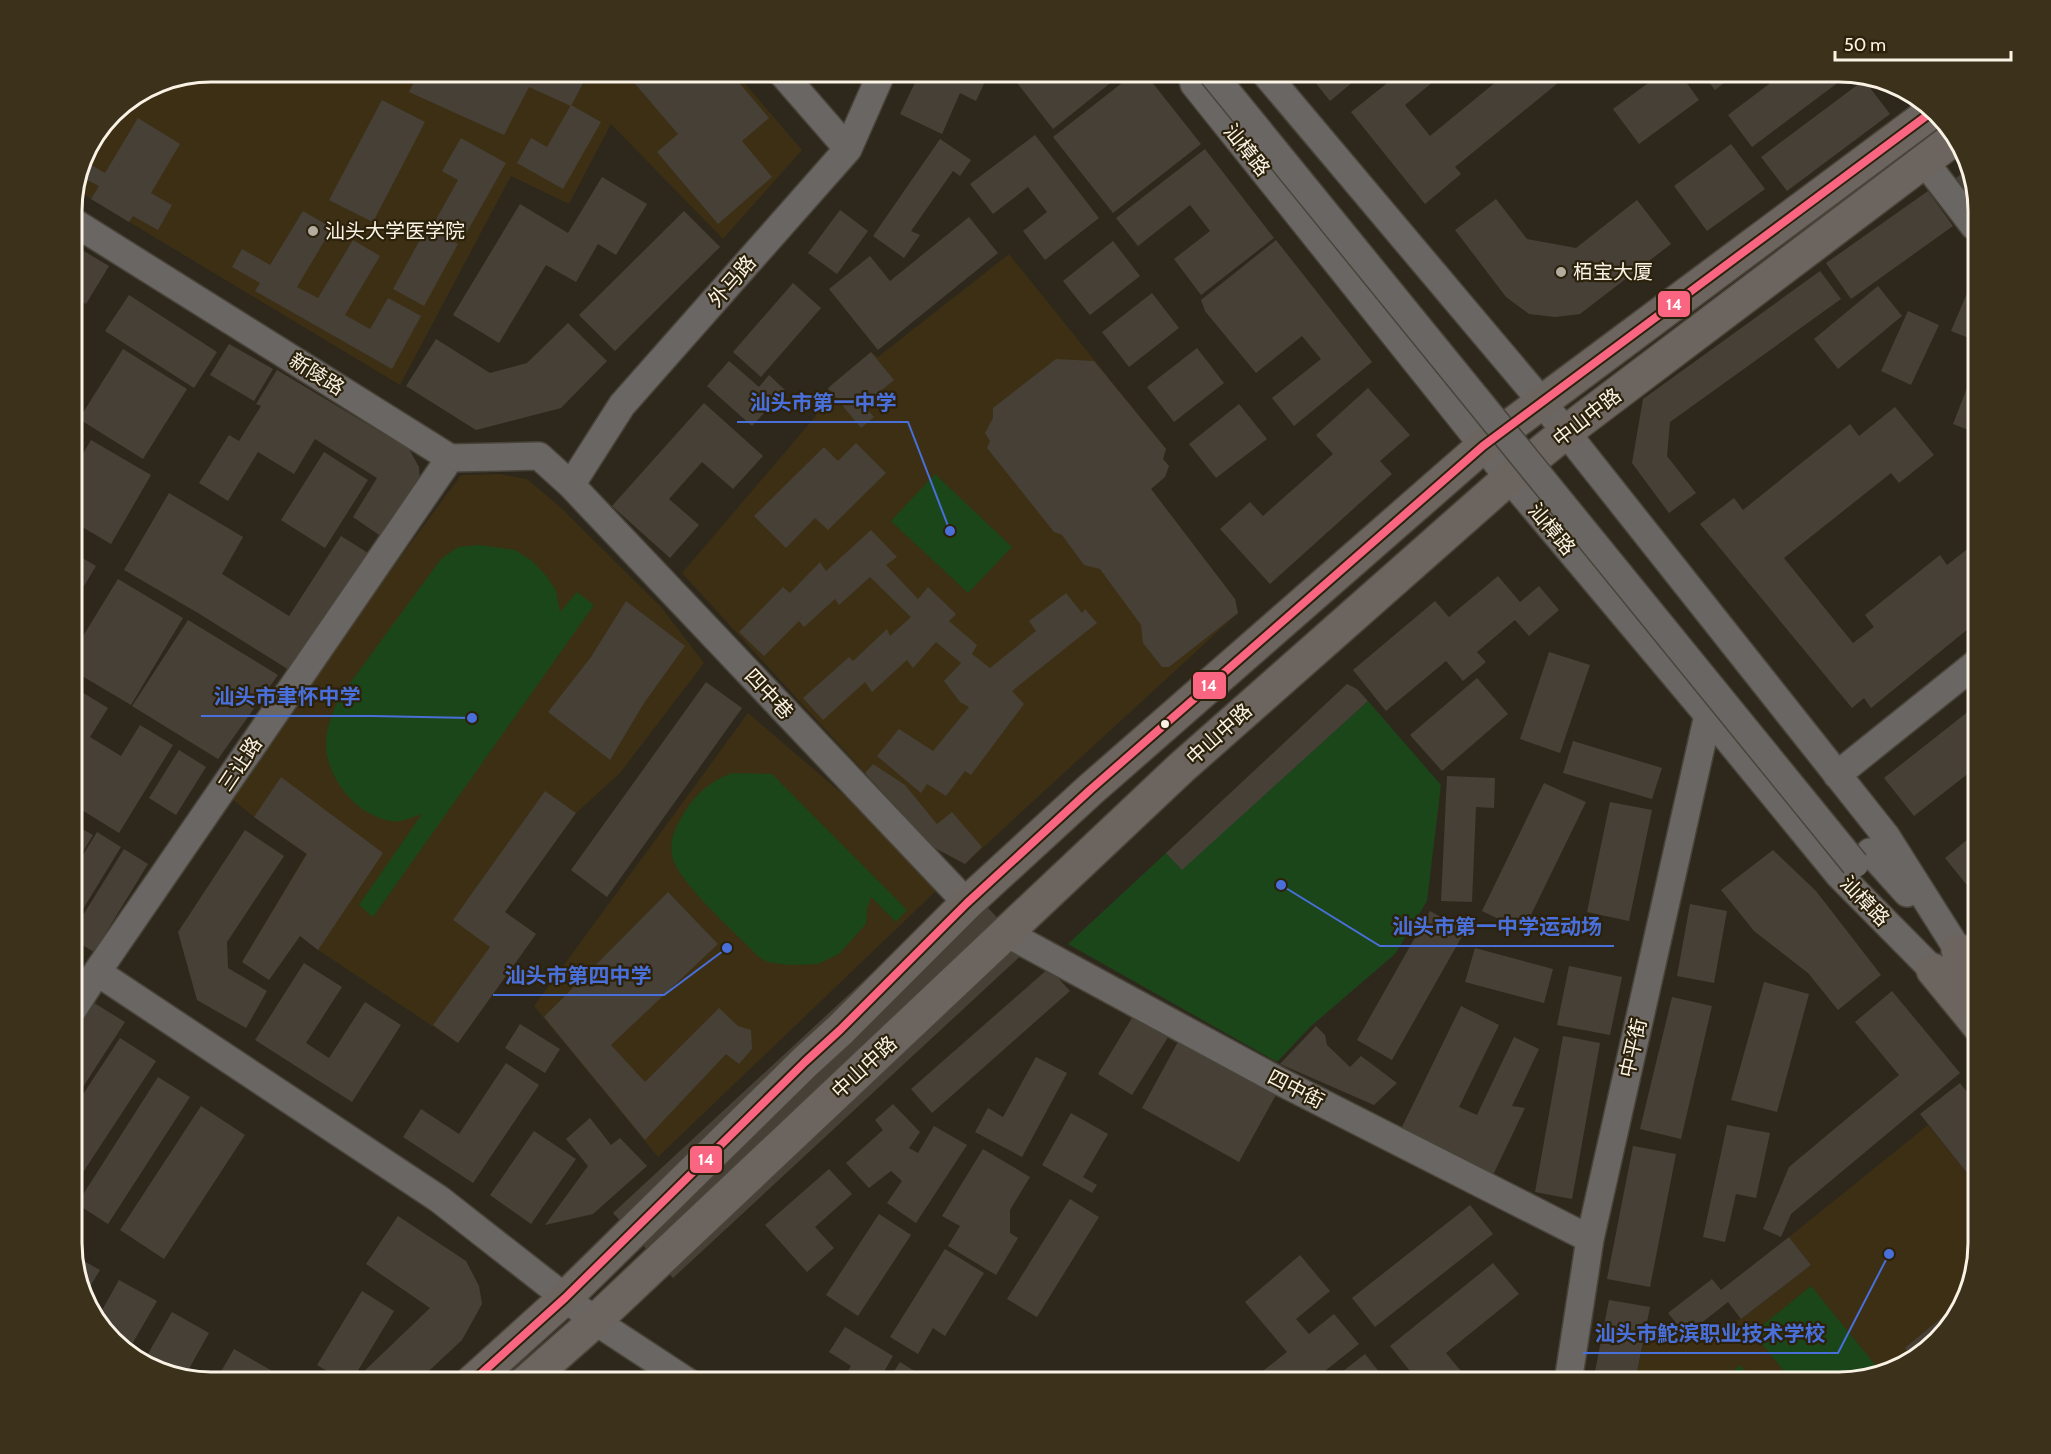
<svg xmlns="http://www.w3.org/2000/svg" width="2051" height="1454" font-family="Cabin,'Noto Sans SC',sans-serif">
<style>
.built{fill:#3c2f13}
.park{fill:#1b461a}
.building{fill:#464037}
.lines{fill:none;stroke-linecap:round;stroke-linejoin:round}
.minor-casing{stroke:#49443a;stroke-width:30}
.major-casing{stroke:#49443a;stroke-width:36}
.minor{stroke:#6a6663;stroke-width:27}
.major{stroke:#6c655f;stroke-width:33}
.minor-bridge-casing{stroke:#49443a;stroke-width:30;stroke-linecap:butt}
.minor-bridge{stroke:#6a6663;stroke-width:27}
.bus-1-casing{stroke:#2c210b;stroke-width:12}
.bus-1{stroke:#fa6682;stroke-width:8}
.poi-dot{fill:#b3ac9f;stroke:#2c210b;stroke-width:2}
.bus-dot{fill:#faf3e5;stroke:#2c210b;stroke-width:2}
.labels{text-anchor:middle;dominant-baseline:central;stroke-width:4.5;stroke-linejoin:round;paint-order:stroke}
.street-label{font-size:20px;fill:#faf3e5;stroke:#2c210b}
.poi-label{font-size:20px;fill:#faf3e5;stroke:#2c210b;text-anchor:start}
.rim{fill:none;stroke:#faf3e5;stroke-width:3}
.leader{fill:none;stroke:#496fdb;stroke-width:2}
.callout-dot{fill:#496fdb;stroke:#2c210b;stroke-width:2}
.callout-label{font-size:21px;text-anchor:middle;font-weight:bold;fill:#496fdb;stroke:#2c210b;stroke-width:4.5;stroke-linejoin:round;paint-order:stroke}
.line-badge{stroke:#2c210b;stroke-width:2}
.badge-label{font-size:16px;text-anchor:middle;font-weight:bold;fill:#fff}
</style>
<rect width="100%" height="100%" fill="#2e281c"/>
<path class="built" d="M 211,72 L 735,72 L 802,150 L 723,239 L 611,124 L 569,204 L 511,176 L 400,385 L 91,199 L 76,188 L 86,150 L 119,107 L 158,82 Z
M 1009,254 L 1166,449 L 1163,459 L 1169,466 L 1165,477 L 1151,489 L 1235,599 L 1238,613 L 965,864 L 933,847 L 682,573 L 815,417 L 828,388 L 871,352 L 878,357 Z
M 499,474 L 527,479 L 558,505 L 661,607 L 704,663 L 620,773 L 576,813 L 505,912 L 536,934 L 458,1043 L 318,950 L 300,936 L 269,980 L 242,962 L 306,854 L 254,817 L 226,794 L 461,475 Z
M 748,713 L 893,837 L 938,889 L 658,1157 L 534,1006 Z
M 1928,1125 L 1979,1188 L 1979,1243 L 1950,1327 L 1902,1367 L 1840,1382 L 1635,1382 L 1643,1345 L 1674,1321 L 1686,1335 L 1741,1319 L 1811,1265 L 1789,1237 Z"/>
<path class="park" d="M 935,474 L 1012,547 L 968,593 L 891,521 Z
M 478,545 L 515,550 L 532,561 L 545,574 L 556,591 L 560,612 L 577,592 L 594,605 L 373,917 L 359,905 L 422,814 C 412,817 402,823 390,821 C 357,815 329,781 326,748 C 325,730 332,714 339,698 L 441,559 L 458,547 Z
M 1368,701 L 1441,785 L 1427,901 L 1395,954 L 1310,1027 L 1277,1062 L 1068,944 L 1166,853 L 1182,869 Z
M 732,773 L 772,774 L 907,910 L 896,922 L 871,897 L 867,909 L 866,924 L 839,954 L 818,964 L 789,965 L 767,962 L 758,956 C 738,935 676,881 672,855 C 669,838 676,827 684,813 C 696,793 711,781 732,773 Z
M 1811,1286 L 1881,1372 L 1840,1382 L 1793,1382 L 1753,1333 Z
M 1740,1365 L 1754,1382 L 1719,1382 Z"/>
<path class="building" d="M 419,72 L 589,72 L 571,106 L 529,87 L 504,135 L 409,92 Z
M 625,72 L 730,72 L 769,118 L 742,141 L 772,177 L 718,224 L 657,152 L 678,134 Z
M 920,72 L 1007,72 L 1002,82 L 988,75 L 976,101 L 960,93 L 942,134 L 900,114 Z
M 1014,72 L 1124,72 L 1053,129 L 1011,75 Z
M 1136,72 L 1144,72 L 1201,144 L 1113,213 L 1053,137 Z
M 1307,72 L 1365,72 L 1330,101 Z
M 1401,72 L 1445,72 L 1405,105 L 1430,136 L 1508,72 L 1559,72 L 1564,78 L 1455,167 L 1461,174 L 1425,204 L 1351,112 Z
M 1663,72 L 1679,72 L 1699,100 L 1639,144 L 1613,109 Z
M 1701,72 L 1738,72 L 1715,90 Z
M 1785,72 L 1840,72 L 1848,75 L 1752,147 L 1728,115 Z
M 1864,80 L 1890,114 L 1787,191 L 1761,157 Z
M 382,100 L 425,122 L 373,222 L 329,200 Z
M 571,105 L 601,122 L 563,189 L 517,163 L 531,138 L 547,147 Z
M 138,118 L 180,144 L 151,193 L 172,205 L 158,230 L 133,216 L 129,222 L 91,199 L 99,186 L 83,178 L 76,188 L 86,150 L 95,139 L 99,142 L 86,162 L 105,173 Z
M 1035,135 L 1099,218 L 1045,260 L 1023,231 L 1047,212 L 1028,187 L 993,214 L 970,184 Z
M 461,138 L 506,163 L 463,239 L 434,223 L 458,180 L 442,171 Z
M 940,139 L 971,160 L 960,176 L 953,171 L 911,231 L 920,235 L 904,258 L 873,236 Z
M 1731,144 L 1765,189 L 1707,231 L 1674,186 Z
M 1205,149 L 1274,238 L 1201,295 L 1174,259 L 1210,231 L 1190,205 L 1138,246 L 1116,218 Z
M 1969,168 L 1978,209 L 1956,178 Z
M 602,177 L 647,204 L 616,255 L 598,244 L 576,282 L 546,265 L 499,343 L 453,315 L 520,204 L 568,233 Z
M 1928,191 L 1953,226 L 1851,299 L 1826,263 Z
M 1496,199 L 1527,239 L 1576,248 L 1637,200 L 1671,244 L 1580,314 L 1555,317 L 1529,314 L 1506,297 L 1455,230 Z
M 840,210 L 868,231 L 837,274 L 808,253 Z
M 303,211 L 332,228 L 297,287 L 318,298 L 353,240 L 380,256 L 345,315 L 370,329 L 388,298 L 421,316 L 392,369 L 255,291 L 260,283 L 232,267 L 242,249 L 270,265 Z
M 684,211 L 720,247 L 615,351 L 579,315 Z
M 969,217 L 998,253 L 878,350 L 829,289 L 870,256 L 890,281 Z
M 427,227 L 458,244 L 424,306 L 393,289 Z
M 1276,240 L 1372,362 L 1294,426 L 1272,398 L 1321,359 L 1302,336 L 1256,373 L 1205,311 L 1201,300 Z
M 1113,241 L 1140,276 L 1090,315 L 1063,281 Z
M 72,244 L 109,266 L 86,304 L 72,295 Z
M 1979,265 L 1979,342 L 1951,331 Z
M 1820,271 L 1841,299 L 1670,422 L 1667,456 L 1696,493 L 1669,513 L 1632,463 L 1643,399 Z
M 793,283 L 821,308 L 761,377 L 733,352 Z
M 1878,286 L 1902,316 L 1838,369 L 1814,339 Z
M 1152,293 L 1179,328 L 1129,367 L 1102,332 Z
M 129,295 L 217,352 L 194,388 L 105,331 Z
M 1908,311 L 1939,325 L 1911,385 L 1881,371 Z
M 568,323 L 607,361 L 561,408 L 476,430 L 406,386 L 436,339 L 490,373 L 527,363 Z
M 229,344 L 273,369 L 254,401 L 210,375 Z
M 1197,348 L 1224,383 L 1174,422 L 1147,387 Z
M 123,349 L 187,389 L 143,459 L 79,419 Z
M 871,352 L 894,380 L 863,405 L 874,417 L 861,428 L 828,388 Z
M 1979,357 L 1979,434 L 1953,424 Z
M 1056,359 L 1094,361 L 1166,449 L 1163,459 L 1169,466 L 1165,477 L 1151,489 L 1235,599 L 1238,613 L 1169,667 L 1162,667 L 1143,643 L 1141,625 L 1100,569 L 1084,565 L 1062,535 L 1054,532 L 987,448 L 990,441 L 985,433 L 993,418 L 993,408 Z
M 729,361 L 759,387 L 769,375 L 785,390 L 752,426 L 707,386 Z
M 277,370 L 409,449 L 419,467 L 420,489 L 385,539 L 353,517 L 377,478 L 315,439 L 294,474 L 258,452 L 228,501 L 199,483 L 229,435 L 239,441 L 261,406 L 256,404 Z
M 1368,388 L 1410,435 L 1380,461 L 1392,474 L 1270,584 L 1220,529 L 1250,502 L 1263,516 L 1333,454 L 1316,435 Z
M 704,403 L 763,456 L 733,489 L 702,462 L 669,499 L 699,525 L 670,558 L 612,506 Z
M 1239,404 L 1267,439 L 1216,478 L 1189,444 Z
M 1895,407 L 1934,455 L 1899,483 L 1891,473 L 1784,558 L 1853,643 L 1874,627 L 1865,615 L 1940,555 L 1947,565 L 1979,540 L 1979,620 L 1871,708 L 1864,698 L 1852,708 L 1700,524 L 1734,498 L 1743,510 L 1850,424 L 1859,436 Z
M 72,429 L 84,436 L 72,456 Z
M 91,440 L 151,475 L 111,544 L 72,521 L 72,472 Z
M 856,443 L 886,473 L 828,530 L 815,518 L 786,548 L 754,516 L 824,447 L 838,461 Z
M 324,452 L 368,480 L 325,548 L 281,520 Z
M 169,493 L 243,537 L 222,574 L 289,616 L 341,536 L 368,553 L 294,673 L 198,613 L 124,570 Z
M 871,530 L 897,557 L 886,565 L 918,599 L 928,587 L 956,614 L 949,621 L 977,645 L 972,654 L 990,668 L 1036,631 L 1029,621 L 1066,593 L 1082,613 L 1085,609 L 1097,623 L 1012,691 L 1024,704 L 971,775 L 965,771 L 946,796 L 927,784 L 921,793 L 877,756 L 899,729 L 933,751 L 969,707 L 960,702 L 944,681 L 961,663 L 936,642 L 913,668 L 907,660 L 872,692 L 865,682 L 823,720 L 803,698 L 849,657 L 853,661 L 887,629 L 890,636 L 911,617 L 870,577 L 839,605 L 835,599 L 804,627 L 799,621 L 764,656 L 739,632 L 783,587 L 790,593 L 820,562 L 826,571 Z
M 72,552 L 96,566 L 72,606 Z
M 1498,576 L 1520,602 L 1539,586 L 1559,610 L 1529,636 L 1515,620 L 1477,652 L 1486,662 L 1463,681 L 1446,661 L 1386,711 L 1353,670 L 1435,601 L 1449,617 Z
M 118,579 L 183,618 L 131,705 L 72,670 L 72,654 Z
M 626,601 L 685,646 L 644,703 L 610,760 L 548,712 L 591,657 Z
M 188,620 L 278,675 L 218,759 L 132,706 Z
M 1549,652 L 1590,665 L 1560,753 L 1520,739 Z
M 1477,678 L 1508,714 L 1442,771 L 1410,735 Z
M 706,682 L 742,708 L 607,897 L 571,870 Z
M 1347,684 L 1357,689 L 1368,701 L 1182,870 L 1166,853 Z
M 72,686 L 108,708 L 90,737 L 121,756 L 140,725 L 173,745 L 119,833 L 72,804 Z
M 1979,703 L 1979,765 L 1914,816 L 1884,778 Z
M 1573,741 L 1662,768 L 1652,799 L 1563,773 Z
M 179,750 L 206,767 L 176,815 L 149,798 Z
M 873,764 L 905,785 L 937,824 L 952,812 L 982,847 L 965,864 L 933,847 L 865,773 Z
M 1447,776 L 1495,778 L 1494,808 L 1476,807 L 1472,902 L 1441,901 Z
M 281,777 L 383,853 L 318,950 L 300,936 L 269,980 L 242,962 L 307,854 L 254,817 Z
M 1544,783 L 1586,802 L 1523,931 L 1482,911 Z
M 545,791 L 576,813 L 505,912 L 536,934 L 458,1043 L 433,1025 L 490,947 L 453,920 Z
M 1610,802 L 1652,810 L 1629,921 L 1587,912 Z
M 72,823 L 93,835 L 72,870 Z
M 245,830 L 284,856 L 227,942 L 228,968 L 267,991 L 246,1028 L 197,1000 L 178,932 Z
M 1979,830 L 1979,900 L 1945,858 Z
M 97,832 L 121,847 L 72,927 L 72,873 Z
M 124,849 L 148,864 L 94,952 L 72,939 L 72,933 Z
M 1773,850 L 1816,891 L 1881,975 L 1838,1010 L 1808,973 L 1754,931 L 1721,890 Z
M 967,885 L 1027,950 L 673,1278 L 613,1213 Z
M 668,892 L 718,944 L 611,1045 L 645,1082 L 719,1008 L 738,1026 L 751,1030 L 752,1049 L 739,1064 L 726,1054 L 645,1140 L 544,1017 Z
M 1690,904 L 1727,911 L 1714,983 L 1677,976 Z
M 1430,911 L 1465,931 L 1392,1060 L 1357,1040 Z
M 1475,948 L 1553,969 L 1544,1003 L 1465,982 Z
M 304,963 L 342,987 L 306,1043 L 329,1058 L 365,1002 L 401,1025 L 352,1102 L 255,1040 Z
M 1569,966 L 1622,977 L 1610,1035 L 1557,1025 Z
M 1049,968 L 1070,991 L 932,1113 L 911,1089 Z
M 1764,982 L 1809,994 L 1777,1112 L 1731,1100 Z
M 1892,991 L 1960,1073 L 1791,1214 L 1781,1237 L 1763,1229 L 1789,1167 L 1899,1075 L 1855,1022 Z
M 1672,997 L 1712,1006 L 1681,1139 L 1640,1129 Z
M 91,1001 L 125,1022 L 72,1104 L 72,1030 Z
M 1461,1006 L 1499,1025 L 1459,1107 L 1477,1115 L 1514,1037 L 1539,1049 L 1512,1106 L 1525,1108 L 1493,1175 L 1400,1131 Z
M 1135,1013 L 1170,1034 L 1132,1095 L 1098,1074 Z
M 520,1024 L 560,1049 L 545,1073 L 505,1048 Z
M 1316,1026 L 1325,1035 L 1327,1045 L 1350,1067 L 1361,1056 L 1397,1083 L 1374,1105 L 1280,1064 Z
M 1563,1036 L 1600,1043 L 1572,1199 L 1535,1192 Z
M 120,1038 L 156,1061 L 72,1189 L 72,1111 Z
M 1179,1040 L 1277,1093 L 1239,1162 L 1142,1108 Z
M 1036,1057 L 1067,1073 L 1022,1157 L 975,1132 L 988,1108 L 1003,1117 Z
M 506,1063 L 539,1085 L 473,1183 L 403,1137 L 421,1109 L 459,1134 Z
M 158,1077 L 190,1097 L 108,1224 L 77,1204 Z
M 1960,1083 L 1979,1107 L 1979,1188 L 1920,1114 Z
M 893,1104 L 920,1132 L 909,1148 L 918,1153 L 934,1126 L 967,1145 L 916,1223 L 887,1203 L 902,1181 L 891,1171 L 869,1188 L 846,1163 L 883,1130 L 875,1120 Z
M 201,1106 L 245,1135 L 164,1259 L 120,1230 Z
M 1071,1113 L 1108,1134 L 1083,1177 L 1097,1185 L 1092,1193 L 1042,1165 Z
M 590,1118 L 611,1145 L 620,1138 L 647,1166 L 593,1214 L 545,1225 L 588,1166 L 566,1139 Z
M 1727,1125 L 1770,1133 L 1756,1198 L 1736,1194 L 1725,1242 L 1703,1237 Z
M 534,1131 L 576,1159 L 531,1224 L 490,1195 Z
M 1633,1146 L 1676,1154 L 1650,1287 L 1607,1279 Z
M 983,1149 L 1030,1177 L 1010,1210 L 1010,1233 L 1018,1238 L 996,1275 L 948,1246 L 960,1226 L 942,1216 Z
M 829,1169 L 852,1194 L 815,1227 L 834,1248 L 807,1272 L 765,1225 Z
M 1070,1199 L 1099,1217 L 1037,1317 L 1007,1299 Z
M 1470,1205 L 1493,1234 L 1375,1327 L 1352,1298 Z
M 879,1214 L 911,1235 L 858,1316 L 826,1295 Z
M 398,1216 L 466,1261 L 479,1286 L 482,1304 L 462,1340 L 417,1382 L 356,1382 L 356,1379 L 430,1308 L 366,1264 Z
M 1789,1237 L 1811,1265 L 1741,1319 L 1728,1302 L 1686,1335 L 1668,1313 L 1712,1279 L 1721,1290 Z
M 945,1249 L 984,1273 L 945,1336 L 933,1328 L 918,1354 L 890,1337 Z
M 73,1255 L 100,1270 L 85,1295 L 83,1288 Z
M 1300,1255 L 1330,1291 L 1296,1319 L 1309,1334 L 1334,1314 L 1359,1344 L 1311,1382 L 1257,1382 L 1254,1378 L 1287,1352 L 1245,1302 Z
M 1493,1263 L 1519,1294 L 1446,1353 L 1470,1382 L 1419,1382 L 1390,1346 Z
M 119,1280 L 157,1301 L 127,1353 L 97,1319 Z
M 362,1291 L 394,1311 L 351,1382 L 345,1382 L 317,1365 Z
M 1609,1300 L 1650,1307 L 1635,1382 L 1593,1382 Z
M 1958,1304 L 1950,1327 L 1913,1358 L 1905,1348 Z
M 172,1312 L 209,1333 L 186,1374 L 145,1359 Z
M 845,1327 L 893,1356 L 878,1382 L 842,1381 L 851,1366 L 829,1352 Z
M 234,1349 L 274,1372 L 269,1382 L 215,1382 Z
M 1365,1354 L 1387,1382 L 1329,1382 Z
M 900,1362 L 932,1382 L 887,1382 Z"/>
<g class="lines">
<defs>
<path id="minor" d="M 781,72 L 848,149
M 1191,72 L 1194,84 L 1509,478 L 1708,715 L 1839,875 L 1933,970
M 1264,72 L 1542,402 L 1886,836 L 1958,950
M 1924,161 L 1974,226 L 1979,227
M 72,221 L 450,458 L 539,456 L 571,485 L 967,903
M 571,485 L 622,405 L 848,149 L 882,72
M 1837,775 L 1979,661
M 1870,852 L 1907,893
M 1006,933 L 1279,1081 L 1590,1239
M 97,972 L 439,1199 L 595,1321 L 688,1382
M 72,1011 L 97,972 L 450,458
M 1568,1382 L 1590,1239 L 1708,715"/>
<path id="major" d="M 1958,950 L 1979,976
M 1933,970 L 1979,1026
M 472,1382 L 565,1298 L 805,1062 L 840,1030 L 967,903 L 1090,790 L 1483,446 L 1933,111
M 526,1382 L 595,1321 L 1182,767 L 1509,478 L 1566,432 L 1955,138"/>
</defs>
<use href="#minor" class="minor-casing"/>
<use href="#major" class="major-casing"/>
<use href="#minor" class="minor"/>
<use href="#major" class="major"/>
<defs>
<path id="minor-bridge" d="M 1211,72 L 1855,864"/>
</defs>
<use href="#minor-bridge" class="minor-bridge-casing"/>
<use href="#minor-bridge" class="minor-bridge"/>
<defs>
<path id="bus-1" d="M 472,1382 L 565,1298 L 805,1062 L 840,1030 L 967,903 L 1090,790 L 1483,446 L 1933,111"/>
</defs>
<use href="#bus-1" class="bus-1-casing"/>
<use href="#bus-1" class="bus-1"/>
</g>
<g class="poi-dot">
<circle cx="313" cy="231" r="6"/>
<circle cx="1561" cy="272" r="6"/>
</g>
<circle class="bus-dot" cx="1165" cy="724" r="5"/>
<g class="labels">
<g class="street-label">
<text transform="translate(1247 150) rotate(51)">汕樟路</text>
<text transform="translate(732 281) rotate(-49)">外马路</text>
<text transform="translate(317 374) rotate(32)">新陵路</text>
<text transform="translate(1587 417) rotate(-38)">中山中路</text>
<text transform="translate(1552 529) rotate(50)">汕樟路</text>
<text transform="translate(769 694) rotate(47)">四中巷</text>
<text transform="translate(1219 734) rotate(-42)">中山中路</text>
<text transform="translate(240 764) rotate(-56)">三让路</text>
<text transform="translate(1865 901) rotate(46)">汕樟路</text>
<text transform="translate(1633 1048) rotate(-77)">中平街</text>
<text transform="translate(864 1067) rotate(-43)">中山中路</text>
<text transform="translate(1296 1089) rotate(27)">四中街</text>
</g>
<g class="poi-label">
<text x="325" y="231">汕头大学医学院</text>
<text x="1573" y="272">栢宝大厦</text>
</g>
</g>
<path d="M0 0H2051V1454H0ZM211 82H1839A129 129 0 0 1 1968 211V1243A129 129 0 0 1 1839 1372H211A129 129 0 0 1 82 1243V211A129 129 0 0 1 211 82Z" fill="#3c321c" fill-rule="evenodd"/>
<path class="rim" d="M211 82H1839A129 129 0 0 1 1968 211V1243A129 129 0 0 1 1839 1372H211A129 129 0 0 1 82 1243V211A129 129 0 0 1 211 82Z"/>
<path class="leader" d="M950 531L908 422H737M472 718L372 716H201M1281 885L1380 946H1614M727 948L664 995H493M1889 1254L1838 1353H1583"/>
<g class="callout-dot">
<circle cx="950" cy="531" r="6"/>
<circle cx="472" cy="718" r="6"/>
<circle cx="1281" cy="885" r="6"/>
<circle cx="727" cy="948" r="6"/>
<circle cx="1889" cy="1254" r="6"/>
</g>
<g class="callout-label">
<text x="823" y="410">汕头市第一中学</text>
<text x="287" y="704">汕头市聿怀中学</text>
<text x="1497" y="934">汕头市第一中学运动场</text>
<text x="578" y="983">汕头市第四中学</text>
<text x="1710" y="1341">汕头市鮀滨职业技术学校</text>
</g>
<g class="line-badge">
<rect x="1657" y="290" width="34" height="28" rx="6" fill="#fa6682"/>
<rect x="1192" y="671" width="35" height="29" rx="6" fill="#fa6682"/>
<rect x="689" y="1145" width="34" height="29" rx="6" fill="#fa6682"/>
</g>
<g class="badge-label">
<text x="1674" y="310">14</text>
<text x="1209" y="691">14</text>
<text x="706" y="1165">14</text>
</g>
<path d="M1835 51v9h176v-9" fill="none" stroke="#faf3e5" stroke-width="3"/>
<text x="1844" y="51" font-size="18" fill="#faf3e5" stroke="#2c210b" stroke-width="4.5" paint-order="stroke">50 m</text>
</svg>
